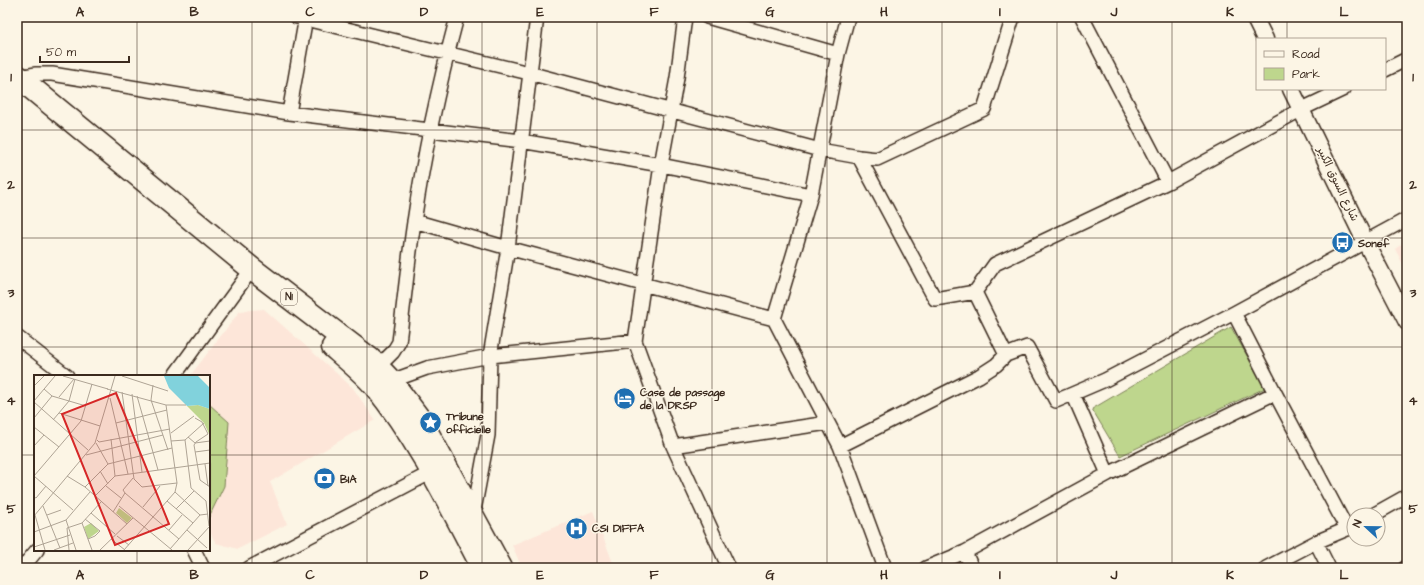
<svg xmlns="http://www.w3.org/2000/svg" width="1424" height="585" font-family="'Architects Daughter','Playpen Sans Arabic',sans-serif">
<style>
.built{fill:#fde6d9}
.green{fill:#bed68d;stroke:#7c8056}
.lines{fill:none;stroke-linecap:round;stroke-linejoin:round}
.minor-casing{stroke:#3b2a1e;stroke-width:16}
.tertiary-casing{stroke:#3b2a1e;stroke-width:19}
.trunk-casing{stroke:#3b2a1e;stroke-width:25}
.minor{stroke:#fcf5e5;stroke-width:13}
.tertiary{stroke:#fcf5e5;stroke-width:16}
.trunk{stroke:#fcf5e5;stroke-width:22}
.grid{fill:none;stroke:#3b2a1e;stroke-width:1;stroke-opacity:0.55}
.labels{text-anchor:middle;dominant-baseline:central;stroke-width:3;stroke-linejoin:round;paint-order:stroke}
.shield{fill:#fcf5e5;stroke:#75675a;stroke-width:1}
.shield-label{font-size:10px;font-weight:bold;fill:#3b2a1e}
.street-label{font-size:11px;fill:#3b2a1e;stroke:#fcf5e5}
.poi-label{font-size:11px;font-weight:bold;fill:#3b2a1e;stroke:#fcf5e5;text-anchor:start}
.inset-road{fill:none;stroke:#afa495;stroke-width:1}
.view{fill:#d62828;fill-opacity:0.15;stroke:#d62828;stroke-width:2}
.inset-edge{fill:none;stroke:#3b2a1e;stroke-width:2}
.neatline{fill:none;stroke:#3b2a1e;stroke-width:1.5}
.grid-label{font-size:13px;text-anchor:middle;font-weight:bold;fill:#3b2a1e}
</style>
<rect width="100%" height="100%" fill="#fcf5e5"/>
<filter id="ink" filterUnits="userSpaceOnUse"><feTurbulence type="fractalNoise" baseFrequency=".025" numOctaves="2"/><feDisplacementMap in="SourceGraphic" scale="8" xChannelSelector="R" yChannelSelector="G"/><feConvolveMatrix kernelMatrix="1 2 1 2 8 2 1 2 1" color-interpolation-filters="sRGB"/></filter>
<g filter="url(#ink)">
<path class="built" d="M 1407,240 L 1407,272 L 1395,249 Z
M 264,309 L 353,388 L 375,420 L 270,482 L 287,524 L 238,549 L 216,543 L 209,531 L 209,376 L 190,376 L 240,311 Z
M 593,511 L 615,568 L 522,568 L 512,545 Z"/>
<path class="green" d="M 1231,327 L 1265,388 L 1120,456 L 1092,409 Z
M 209,404 L 229,422 L 224,486 L 209,517 Z"/>
<g class="lines">
<defs>
<path id="minor" d="M 297,17 L 529,73 L 820,150 L 859,157 L 877,159 L 984,109 L 1013,17
M 685,17 L 677,78 L 661,165 L 635,341 L 673,446 L 729,568
M 707,17 L 838,54
M 1082,17 L 1168,182
M 1385,70 L 1407,59
M 19,77 L 36,74 L 52,74 L 289,113 L 521,141 L 661,165 L 811,195
M 289,113 L 306,17
M 859,157 L 935,299 L 975,292 L 1006,355 L 1027,347 L 1056,401 L 1105,380 L 1234,313 L 1407,219
M 414,221 L 508,248 L 774,319 L 840,446 L 885,568
M 975,292 L 995,264 L 1168,182 L 1302,109 L 1344,89
M 1234,313 L 1275,393 L 1347,529 L 1316,542 L 1329,568
M 774,319 L 811,195 L 838,54 L 848,17
M 17,337 L 67,376
M 370,359 L 385,360 L 393,352 L 399,342 C 404,302 408,262 414,222 C 424,153 439,84 457,17
M 174,376 L 246,277
M 391,381 L 427,368 L 490,356 L 635,341
M 1073,394 L 1108,474
M 673,446 L 828,423
M 840,446 L 979,376 L 996,365 L 1006,355
M 1373,515 L 1407,496
M 473,516 L 488,435 L 490,356 L 508,248 L 537,17
M 194,550 L 203,568
M 965,552 L 972,568
M 22,568 L 37,550
M 249,568 L 432,472
M 926,568 L 965,552 L 1108,474 L 1275,393
M 1266,568 L 1316,542
M 1405,568 L 1407,567"/>
<path id="tertiary" d="M 1254,17 L 1265,39
M 1291,89 L 1365,241 L 1407,322"/>
<path id="trunk" d="M 17,76 L 252,269 L 370,359 L 391,381 L 421,421 L 501,568
M 333,347 C 347,359 363,372 375,386 C 420,441 450,506 483,568"/>
</defs>
<use href="#minor" class="minor-casing"/>
<use href="#tertiary" class="tertiary-casing"/>
<use href="#trunk" class="trunk-casing"/>
<use href="#minor" class="minor"/>
<use href="#tertiary" class="tertiary"/>
<use href="#trunk" class="trunk"/>
</g>
</g>
<path class="grid" d="M 137,17 L 137,376M 252,17 L 252,568M 367,17 L 367,568M 482,17 L 482,568M 597,17 L 597,568M 712,17 L 712,568M 827,17 L 827,568M 942,17 L 942,568M 1057,17 L 1057,568M 1172,17 L 1172,568M 1287,17 L 1287,39M 1287,89 L 1287,568M 17,130 L 1407,130M 17,238 L 1407,238M 17,347 L 1407,347M 17,455 L 35,455M 209,455 L 1407,455M 137,550 L 137,568"/>
<defs>
<symbol id="bus-disc" viewBox="-11 -11 22 22"><circle r="9.5" fill="#1f6fb2" stroke="#fcf5e5"/><path d="M-5-6H5V4H4V6H2V4H-2V6H-4V4H-5ZM-3.5-4V0h7V-4ZM-3.5 1.2v1.5H-2V1.2ZM2 1.2v1.5H3.5V1.2Z" fill="#fff"/></symbol>
<symbol id="hotel-disc" viewBox="-11 -11 22 22"><circle r="9.5" fill="#1f6fb2" stroke="#fcf5e5"/><path d="M-6-4.5h1.5V1H6V5H4.5V3h-9V5H-6ZM-4 0a1.8 1.8 0 1 1 3.6 0ZM.5 0V-2.5h3Q6-2.5 6 0Z" fill="#fff"/></symbol>
<symbol id="sight-disc" viewBox="-11 -11 22 22"><circle r="9.5" fill="#1f6fb2" stroke="#fcf5e5"/><path d="M0-6L1.8-2.2L6-1.7L2.9 1.2L3.7 5.4L0 3.3L-3.7 5.4L-2.9 1.2L-6-1.7L-1.8-2.2Z" fill="#fff"/></symbol>
<symbol id="bank-disc" viewBox="-11 -11 22 22"><circle r="9.5" fill="#1f6fb2" stroke="#fcf5e5"/><path d="M-6-4H6V4H-6ZM0-2.3a2.3 2.3 0 1 0 0 4.6a2.3 2.3 0 1 0 0-4.6Z" fill="#fff"/></symbol>
<symbol id="hospital-disc" viewBox="-11 -11 22 22"><circle r="9.5" fill="#1f6fb2" stroke="#fcf5e5"/><path d="M-5-5h3v3.5h4V-5h3V5h-3V1.5h-4V5h-3Z" fill="#fff"/></symbol>
</defs>
<g fill-rule="evenodd">
<use href="#bus-disc" x="1330" y="230" width="25" height="25"/>
<use href="#hotel-disc" x="612" y="386" width="25" height="25"/>
<use href="#sight-disc" x="418" y="410" width="25" height="25"/>
<use href="#bank-disc" x="312" y="466" width="25" height="25"/>
<use href="#hospital-disc" x="564" y="516" width="25" height="25"/>
</g>
<g class="labels">
<rect class="shield" x="281" y="289" width="16" height="16" rx="3"/>
<g class="shield-label">
<text x="289" y="297">N1</text>
</g>
<g class="street-label">
<text transform="translate(1338 184) rotate(64)">شارع السوق الكبير</text>
</g>
<g class="poi-label">
<text x="1358" y="243">Sonef</text>
<text x="640" y="392">Case de passage<tspan x="640" dy="13">de la DRSP</tspan></text>
<text x="446" y="416">Tribune<tspan x="446" dy="13">officielle</tspan></text>
<text x="340" y="479">BIA</text>
<text x="592" y="528">CSI DIFFA</text>
</g>
</g>
<g transform="translate(34 375)">
<rect width="176" height="176" fill="#fcf5e5"/>
<path d="M 164,30 L 176,34 L 176,61 L 170,48 L 153,31 ZM 85,133 L 98,143 L 93,148 L 82,138 ZM 57,148 L 65,156 L 54,164 L 50,152 Z" fill="#bed68d"/>
<path d="M 130,1 L 164,1 L 176,13 L 176,34 L 164,30 L 153,31 L 135,13 Z" fill="#81d2dc"/>
<path class="inset-road" d="M 29,1 L 74,14M 88,1 L 134,16M 119,10 L 117,25 L 134,75M 0,11 L 10,1M 10,14 L 18,21 L 52,31M 73,14 L 132,30 L 143,108 L 141,117 L 90,175M 88,17 L 100,104 L 108,112 L 143,108M 98,19 L 108,97M 103,21 L 124,95M 25,22 L 40,4M 76,23 L 94,99M 0,26 L 21,1M 0,27 L 54,75M 132,30 L 152,30M 25,38 L 66,51M 0,43 L 18,21M 161,43 L 168,47 L 174,59 L 162,67 L 160,70 L 166,105 L 176,112M 19,45 L 35,26 L 41,4M 82,48 L 133,35M 170,48 L 151,65 L 157,113 L 172,126 L 175,151M 0,52 L 25,72M 137,58 L 160,41M 154,62 L 161,68 L 176,66M 63,65 L 65,67 L 136,54M 137,66 L 151,65M 62,68 L 74,89M 0,71 L 10,60M 161,77 L 176,75M 52,80 L 129,60M 171,89 L 174,111M 66,96 L 74,109M 0,101 L 47,46 L 58,9M 0,101 L 39,135M 33,101 L 51,112 L 93,149M 81,101 L 176,88M 72,111 L 87,123M 51,112 L 74,89 L 138,73M 141,117 L 166,140M 91,118 L 145,164M 61,121 L 81,101 L 77,64M 0,122 L 2,123 L 12,111M 133,126 L 159,148M 9,131 L 26,173M 85,131 L 138,175M 109,132 L 126,111M 142,134 L 160,116M 79,137 L 91,118 L 89,115 L 99,103M 57,138 L 81,159M 1,140 L 11,175M 13,140 L 27,135M 0,141 L 61,68 L 81,1M 51,144 L 66,156 L 61,161 L 54,164M 32,145 L 42,175M 48,148 L 58,175M 135,155 L 148,140M 153,155 L 173,173M 0,157 L 32,145 L 56,117M 83,161 L 95,170M 77,164 L 91,175M 0,172 L 36,160M 136,174 L 166,140 L 174,139M 20,175 L 39,168M 35,175 L 33,153 L 48,148 L 67,127M 66,175 L 99,143M 154,175 L 176,151"/>
<path class="view" d="M 82,18 L 135,149 L 81,170 L 28,39 Z"/>
<rect width="176" height="176" class="inset-edge"/>
</g>
<rect width="1424" height="585" fill="none" stroke="#fcf5e5" stroke-width="44"/>
<rect x="1256" y="38" width="130" height="52" fill="#fcf5e5" stroke="#afa495"/>
<rect x="1264" y="51" width="20" height="6" fill="#fcf5e5" stroke="#afa495"/>
<text x="1292" y="58" font-size="12" fill="#3b2a1e">Road</text>
<rect x="1264" y="68" width="20" height="12" fill="#bed68d" stroke="#afa495"/>
<text x="1292" y="78" font-size="12" fill="#3b2a1e">Park</text>
<g transform="translate(1366 527) rotate(292)"><circle r="19" fill="#fcf5e5" stroke="#afa495"/>
<path d="M0-3L7 15L0 10L-7 15Z" fill="#1f6fb2"/>
<text y="-6" font-size="11" font-weight="bold" text-anchor="middle" fill="#3b2a1e">N</text>
</g>
<path d="M40 56v6h89v-6" fill="none" stroke="#3b2a1e" stroke-width="2"/>
<text x="46" y="56" font-size="12" fill="#3b2a1e" stroke="#fcf5e5" stroke-width="3" paint-order="stroke">50 m</text>
<rect x="22" y="22" width="1380" height="541" class="neatline"/>
<g class="grid-label">
<text x="80" y="16">A</text>
<text x="194" y="16">B</text>
<text x="310" y="16">C</text>
<text x="424" y="16">D</text>
<text x="540" y="16">E</text>
<text x="654" y="16">F</text>
<text x="770" y="16">G</text>
<text x="884" y="16">H</text>
<text x="1000" y="16">I</text>
<text x="1114" y="16">J</text>
<text x="1230" y="16">K</text>
<text x="1344" y="16">L</text>
<text x="11" y="81">1</text>
<text x="1413" y="81">1</text>
<text x="11" y="189">2</text>
<text x="1413" y="189">2</text>
<text x="11" y="297">3</text>
<text x="1413" y="297">3</text>
<text x="11" y="405">4</text>
<text x="1413" y="405">4</text>
<text x="11" y="513">5</text>
<text x="1413" y="513">5</text>
<text x="80" y="579">A</text>
<text x="194" y="579">B</text>
<text x="310" y="579">C</text>
<text x="424" y="579">D</text>
<text x="540" y="579">E</text>
<text x="654" y="579">F</text>
<text x="770" y="579">G</text>
<text x="884" y="579">H</text>
<text x="1000" y="579">I</text>
<text x="1114" y="579">J</text>
<text x="1230" y="579">K</text>
<text x="1344" y="579">L</text>
</g>
</svg>
